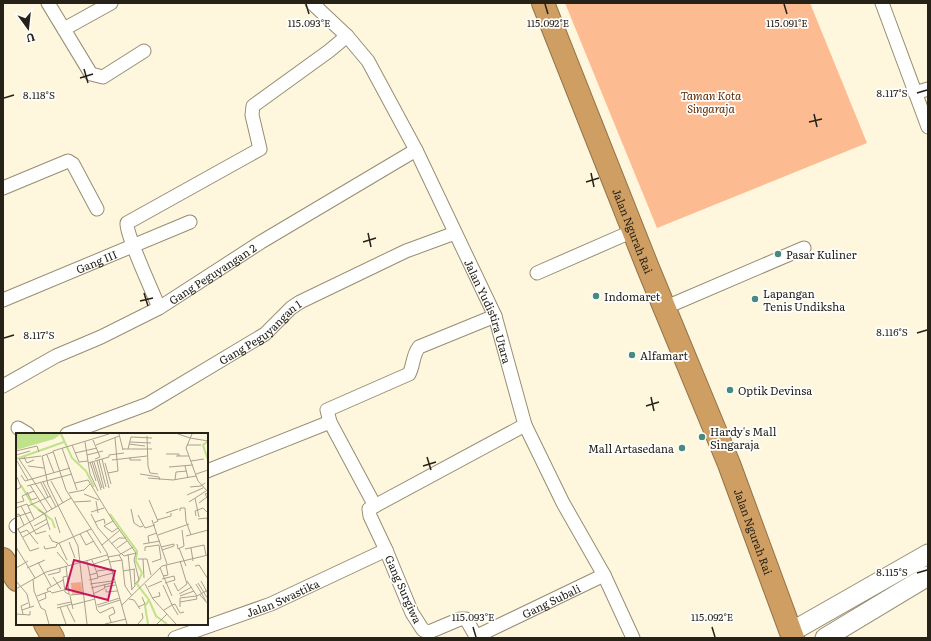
<svg xmlns="http://www.w3.org/2000/svg" width="931" height="641" font-family="Literata,serif">
<style>
.green{fill:#fdbb91}
.lines{fill:none;stroke-linecap:round;stroke-linejoin:round}
.street-casing{stroke:#978d72;stroke-width:15}
.secondary-casing{stroke:#978d72;stroke-width:21}
.highway-casing{stroke:#937348;stroke-width:24}
.street{stroke:#fff;stroke-width:13}
.secondary{stroke:#fff;stroke-width:19}
.highway{stroke:#ce9e63;stroke-width:22}
.ticks{fill:none;stroke:#262217;stroke-width:1.5}
.poi-dot{fill:#468a80;stroke:#fff;stroke-width:1.5}
.labels{text-anchor:middle;dominant-baseline:central;stroke-width:3.5;stroke-linejoin:round;paint-order:stroke}
.park-label{font-size:11px;font-style:italic;fill:#612d00;stroke:#fff}
.street-label{font-size:11px;fill:#262217;stroke:#fff}
.poi-label{font-size:11px;fill:#262217;stroke:#fff;text-anchor:start}
.inset-river{fill:none;stroke:#bee38a;stroke-width:2}
.inset-road{fill:none;stroke:#a8a18e;stroke-width:1}
.view{fill:#c2185b;fill-opacity:0.15;stroke:#c2185b;stroke-width:2}
.inset-edge{fill:none;stroke:#262217;stroke-width:2}
.ticks-label{font-size:10px;text-anchor:middle;fill:#262217;stroke:#fff;stroke-width:3.5;stroke-linejoin:round;paint-order:stroke}
</style>
<rect width="100%" height="100%" fill="#fff6de"/>
<path class="green" d="M 565,3 L 810,3 L 867,143 L 657,228 Z"/>
<g class="lines">
<defs>
<g id="street">
<path d="M 48,3 L 91,74 L 103,77 L 144,51"/>
<path id="s1" d="M 312,3 L 347,36 L 368,61 L 416,150 L 495,316 L 525,425 L 563,503 L 604,575 L 633,638"/>
<path d="M 882,3 L 928,127"/>
<path d="M 64,29 L 111,3"/>
<path d="M 915,93 L 928,89"/>
<path d="M 3,188 L 68,161 L 73,164 L 97,209"/>
<path d="M 537,273 L 633,231"/>
<path id="s2" d="M 3,300 L 190,222"/>
<path d="M 159,308 C 153,292 126,235 127,223 L 260,149 L 252,115 L 253,106 L 329,51 L 347,36"/>
<path d="M 664,308 L 804,248"/>
<path id="s3" d="M 3,386 L 56,356 L 101,337 L 159,308 L 261,242 L 416,150"/>
<path d="M 18,428 L 28,434"/>
<path id="s4" d="M 67,434 L 148,404 L 265,334 L 291,308 L 300,302 L 406,251 L 455,233"/>
<path d="M 207,471 L 330,422"/>
<path d="M 375,506 L 330,422 L 327,410 L 409,374 C 414,365 412,356 419,347 L 495,316"/>
<path d="M 16,526 L 17,525"/>
<path id="s5" d="M 477,636 L 604,575"/>
<path id="s6" d="M 175,638 L 271,604 L 386,550"/>
<path d="M 477,638 L 466,619 L 460,619 L 429,632 L 423,630 L 412,613 L 386,550 L 370,516 L 369,509 L 525,425"/>
</g>
<path id="secondary" d="M 791,632 L 928,554
M 825,638 L 928,576"/>
<g id="highway">
<path id="s7" d="M 543,3 L 648,268 L 729,464 L 793,638"/>
<path d="M 3,559 L 17,580"/>
<path d="M 45,624 L 53,638"/>
</g>
</defs>
<use href="#street" class="street-casing"/>
<use href="#secondary" class="secondary-casing"/>
<use href="#highway" class="highway-casing"/>
<use href="#street" class="street"/>
<use href="#secondary" class="secondary"/>
<use href="#highway" class="highway"/>
</g>
<path class="ticks" d="M 306,4 L 309,14M 545,4 L 548,14M 784,4 L 787,14M 84,69 L 88,83M 80,78 L 93,74M 917,93 L 927,90M 4,98 L 14,95M 814,114 L 817,127M 809,122 L 822,119M 591,173 L 594,187M 586,182 L 599,178M 368,233 L 371,247M 363,242 L 376,238M 144,293 L 148,306M 140,301 L 153,298M 917,333 L 927,330M 4,338 L 14,335M 651,397 L 654,411M 646,406 L 659,402M 427,457 L 431,470M 423,466 L 436,462M 917,573 L 927,570M 473,627 L 476,637M 712,627 L 715,637"/>
<g class="poi-dot">
<circle cx="778" cy="254" r="4"/>
<circle cx="596" cy="296" r="4"/>
<circle cx="755" cy="299" r="4"/>
<circle cx="632" cy="355" r="4"/>
<circle cx="730" cy="390" r="4"/>
<circle cx="702" cy="437" r="4"/>
<circle cx="682" cy="448" r="4"/>
</g>
<g class="labels">
<g class="park-label">
<text x="711" y="95">Taman Kota<tspan x="711" dy="13">Singaraja</tspan></text>
</g>
<g class="street-label">
<text stroke="none"><textPath href="#s7" startOffset="245">Jalan Ngurah Rai</textPath></text>
<text stroke="none"><textPath href="#s2" startOffset="101">Gang III</textPath></text>
<text stroke="none"><textPath href="#s3" startOffset="238">Gang Peguyangan 2</textPath></text>
<text stroke="none"><textPath href="#s1" startOffset="359">Jalan Yudistira Utara</textPath></text>
<text stroke="none"><textPath href="#s4" startOffset="220">Gang Peguyangan 1</textPath></text>
<text stroke="none"><textPath href="#s7" startOffset="569">Jalan Ngurah Rai</textPath></text>
<text transform="translate(404 589) rotate(66)">Gang Surgiwa</text>
<text stroke="none"><textPath href="#s6" startOffset="115">Jalan Swastika</textPath></text>
<text stroke="none"><textPath href="#s5" startOffset="82">Gang Subali</textPath></text>
</g>
<g class="poi-label">
<text x="786" y="254">Pasar Kuliner</text>
<text x="763" y="293">Lapangan<tspan x="763" dy="13">Tenis Undiksha</tspan></text>
<text x="604" y="296">Indomaret</text>
<text x="640" y="355">Alfamart</text>
<text x="738" y="390">Optik Devinsa</text>
<text x="710" y="431">Hardy's Mall<tspan x="710" dy="13">Singaraja</tspan></text>
<text x="674" y="448" text-anchor="end">Mall Artasedana</text>
</g>
</g>
<g transform="translate(16 433)">
<rect width="192" height="192" fill="#fff6de"/>
<path d="M 65,149 L 67,160 L 56,162 L 55,150 Z" fill="#fdbb91"/>
<path d="M 0,1 L 45,1 L 38,6 L 0,17 Z" fill="#bee38a"/>
<path class="inset-river" d="M 45,1 L 56,25 L 70,38 L 78,54M 192,8 L 187,12 L 192,27M 0,26 L 48,9M 5,52 L 16,71 L 36,87 L 39,95M 94,81 L 121,118 L 120,128 L 126,140 L 121,151 L 133,167 L 129,173 L 132,191M 133,167 L 140,183 L 151,191"/>
<path class="inset-road" d="M 93,1 L 37,18 L 50,57 L 91,120 L 111,191M 103,1 L 107,17M 162,1 L 174,5M 176,1 L 170,15 L 182,48 L 192,59M 131,3 L 132,33 L 134,40 L 142,41M 174,5 L 192,8M 77,7 L 84,24 L 79,26M 69,9 L 74,41 L 82,58M 114,9 L 135,10M 113,11 L 129,13M 56,12 L 63,29 L 72,28M 80,12 L 103,3M 171,12 L 185,12M 46,15 L 61,57M 106,16 L 136,16M 112,16 L 115,4 L 136,5M 0,18 L 21,13 L 23,19M 37,19 L 26,23 L 32,52 L 62,113 L 71,191M 59,20 L 81,15M 150,21 L 163,21 L 163,23M 0,22 L 14,18M 31,22 L 38,40M 71,22 L 87,18M 25,23 L 3,26 L 36,76M 160,23 L 173,23M 8,24 L 11,30 L 18,27M 114,24 L 114,27 L 125,27M 86,26 L 93,55M 83,27 L 90,54M 96,27 L 131,23M 1,28 L 12,47M 81,28 L 88,56M 175,28 L 188,26M 74,29 L 80,48M 76,29 L 85,57M 78,29 L 86,55M 72,30 L 93,24 L 93,22 L 108,20M 89,30 L 95,51M 12,33 L 28,35M 169,33 L 172,45M 153,34 L 177,32M 92,40 L 102,38 L 99,5M 124,41 L 143,44 L 144,47M 180,41 L 192,37M 5,42 L 9,48 L 54,35M 132,45 L 157,47 L 180,43M 159,47 L 160,39 L 171,38M 35,48 L 47,70M 27,49 L 40,74M 25,50 L 32,64M 59,50 L 72,47 L 97,88 L 88,93 L 96,99 L 102,95M 14,52 L 31,79M 11,53 L 56,41M 174,54 L 185,53 L 189,50M 0,57 L 5,54 L 1,44M 11,59 L 15,67 L 21,65M 53,60 L 68,57 L 74,51M 68,61 L 83,67M 171,62 L 187,55M 179,65 L 183,84M 133,67 L 142,88 L 138,90M 80,68 L 82,80M 58,69 L 75,68M 173,69 L 190,58M 0,70 L 8,68 L 6,63 L 18,58M 183,70 L 191,64 L 189,61 L 192,60M 5,73 L 20,101 L 30,98M 12,73 L 35,63M 0,75 L 11,71 L 18,86M 115,76 L 118,90 L 124,94 L 127,93M 22,77 L 29,81 L 34,97M 164,78 L 164,75 L 169,75 L 170,88 L 175,102M 75,79 L 88,75M 150,80 L 162,76M 75,81 L 82,95 L 105,121M 0,82 L 3,81 L 8,92M 122,82 L 129,95 L 139,92M 180,83 L 179,78 L 187,75 L 192,80M 0,84 L 15,79M 39,84 L 44,100M 182,86 L 191,85 L 192,92M 136,87 L 151,131M 141,87 L 155,83 L 155,80M 97,88 L 120,120M 79,89 L 88,86 L 89,91M 18,93 L 31,86M 2,96 L 14,118 L 23,115M 0,97 L 55,65M 71,98 L 85,120M 4,100 L 11,97 L 22,111M 64,101 L 70,112 L 78,108M 33,102 L 36,108 L 42,110M 142,102 L 173,91M 170,103 L 192,97M 7,104 L 32,90M 53,109 L 59,125M 43,110 L 51,127M 133,110 L 132,103 L 141,100M 95,111 L 103,105 L 110,105M 127,111 L 144,108M 161,111 L 162,116 L 168,113 L 166,97M 86,112 L 104,97M 28,113 L 29,116 L 40,114 L 41,111 L 75,96M 0,114 L 19,145M 145,114 L 158,111 L 158,113 L 146,117M 101,115 L 111,108M 163,115 L 170,133M 175,115 L 177,128M 169,116 L 188,112 L 190,122M 129,118 L 129,114 L 143,112 L 145,126 L 136,129M 41,119 L 52,132M 106,121 L 108,123 L 120,120M 112,121 L 116,157M 103,122 L 106,127 L 109,153 L 116,163M 92,124 L 103,122 L 117,114M 122,126 L 131,126 L 135,142M 127,126 L 128,145M 71,128 L 81,177 L 84,180 L 97,174 L 99,180 L 93,183 L 95,189M 22,129 L 35,153M 94,129 L 106,127M 78,131 L 93,126M 50,133 L 53,161M 179,133 L 183,132 L 192,146M 0,135 L 12,128M 11,135 L 29,127M 144,135 L 156,163M 81,138 L 96,136M 107,138 L 119,136M 32,142 L 44,139 L 44,135M 73,142 L 81,140 L 76,127M 51,143 L 47,144 L 49,159 L 54,162 L 68,161M 147,143 L 152,142 L 150,132M 37,144 L 45,156M 82,144 L 97,140M 17,146 L 18,158 L 25,175 L 29,177 L 33,191M 146,146 L 158,143 L 159,147 L 149,150M 73,147 L 82,145 L 81,140M 0,148 L 11,161 L 14,174M 171,148 L 181,163 L 192,157M 185,148 L 192,161M 158,150 L 162,158 L 171,151 L 164,128M 182,150 L 192,166M 74,151 L 96,148M 119,151 L 123,147 L 118,127 L 120,120M 129,151 L 137,166 L 160,191M 180,151 L 190,168M 147,152 L 156,172 L 159,171 L 164,180 L 168,179M 88,154 L 100,152M 132,154 L 146,148M 75,155 L 100,149M 0,156 L 30,139 L 91,122M 90,156 L 90,159 L 101,158M 115,157 L 119,153 L 118,136M 32,158 L 31,156 L 47,147M 77,161 L 89,155 L 88,151M 163,161 L 176,154M 184,162 L 192,171M 21,163 L 34,158 L 36,160 L 48,157M 54,163 L 57,176M 164,163 L 178,158M 136,165 L 144,163 L 143,159M 113,166 L 118,167 L 124,176M 23,168 L 30,165 L 29,160M 164,169 L 181,166 L 180,163 L 164,165 L 164,174M 41,172 L 55,169M 56,172 L 79,166M 81,172 L 104,165M 106,172 L 146,133 L 192,122M 51,173 L 59,189M 44,174 L 50,191M 82,174 L 104,167M 122,174 L 129,171 L 126,164M 41,175 L 56,171M 6,177 L 18,173M 148,177 L 156,172 L 162,182M 0,181 L 14,182 L 14,178M 7,181 L 5,173 L 12,170M 89,191 L 110,186M 122,191 L 127,185 L 126,180M 141,191 L 151,181"/>
<path class="view" d="M 58,127 L 99,138 L 92,167 L 50,156 Z"/>
<rect width="192" height="192" class="inset-edge"/>
</g>
<g class="ticks-label">
<text x="309" y="27">115.093°E</text>
<text x="548" y="27">115.092°E</text>
<text x="787" y="27">115.091°E</text>
<text x="892" y="97">8.117°S</text>
<text x="39" y="99">8.118°S</text>
<text x="892" y="336">8.116°S</text>
<text x="39" y="339">8.117°S</text>
<text x="892" y="576">8.115°S</text>
<text x="473" y="621">115.093°E</text>
<text x="712" y="621">115.092°E</text>
</g>
<rect width="931" height="641" fill="none" stroke="#262217" stroke-width="8"/>
<g transform="translate(28 28) rotate(165)" stroke="#ffffff" stroke-width="3" paint-order="stroke">
<path d="M0-3L7 15L0 10L-7 15Z" fill="#262217"/>
<text y="-6" font-size="11" font-weight="bold" text-anchor="middle" fill="#262217">U</text>
</g>
</svg>
